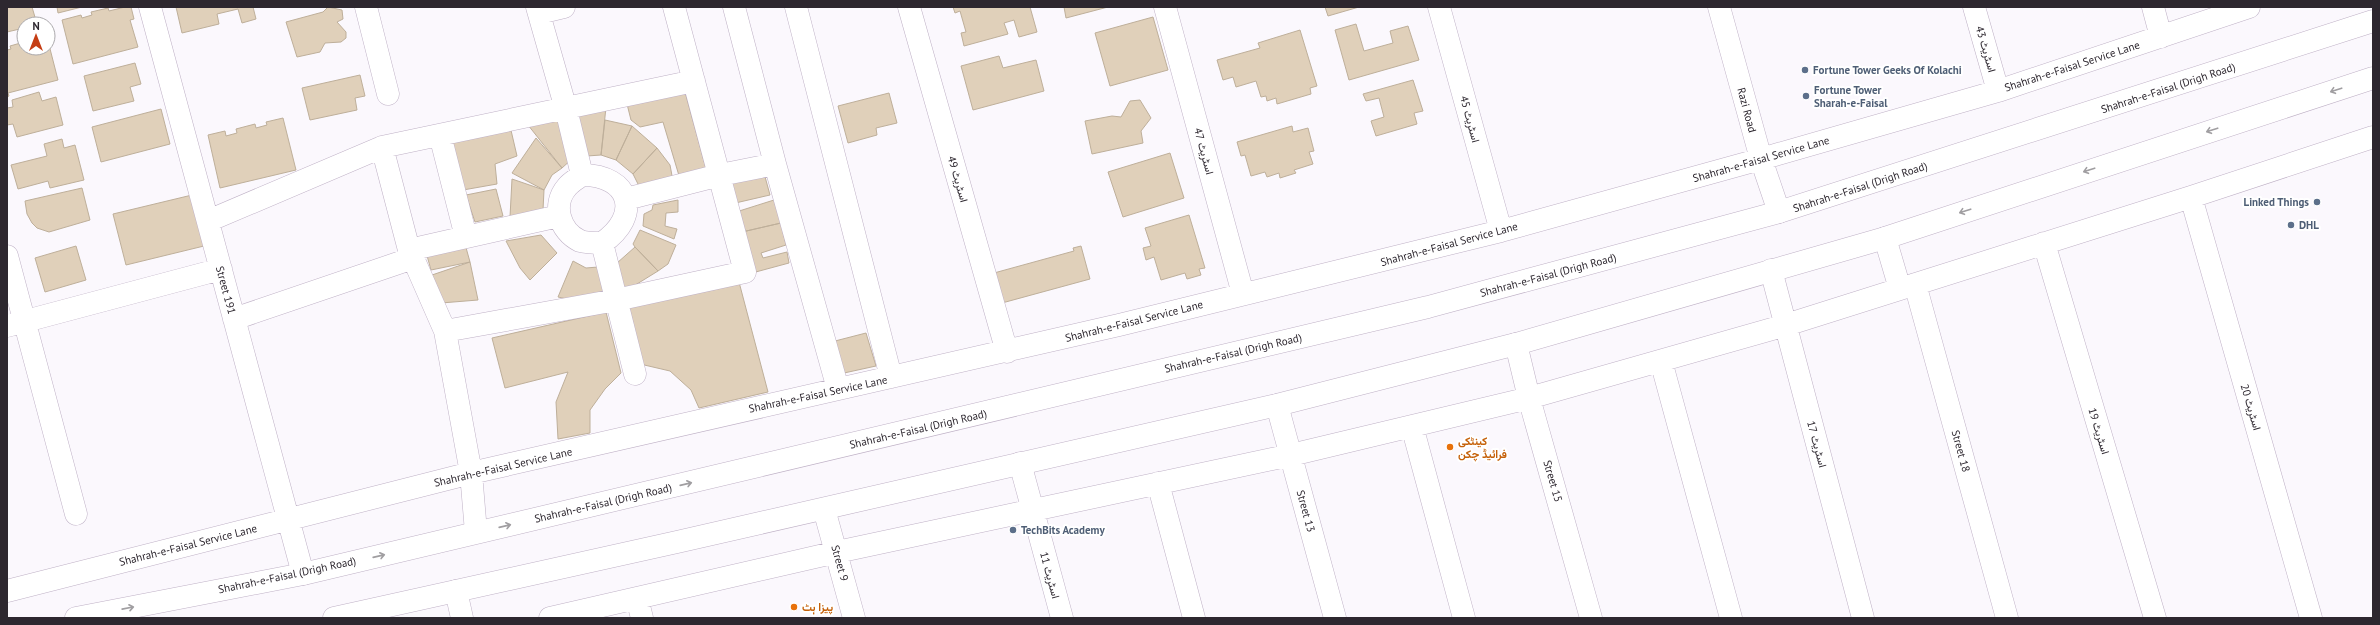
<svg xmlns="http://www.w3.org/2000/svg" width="2380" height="625" font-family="'PT Sans',Vazirmatn,sans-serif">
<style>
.building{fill:#e0d0ba;stroke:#beaf9a}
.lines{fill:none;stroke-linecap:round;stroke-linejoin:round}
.minor-casing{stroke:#bfb1c6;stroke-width:23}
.highway-casing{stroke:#bfb1c6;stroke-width:23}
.minor{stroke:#fff;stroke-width:22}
.highway{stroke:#fff;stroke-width:22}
.oneway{stroke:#a09ea1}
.service-dot{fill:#5c6f8a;stroke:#fff;stroke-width:1.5}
.food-dot{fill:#e8710a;stroke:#fff;stroke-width:1.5}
.labels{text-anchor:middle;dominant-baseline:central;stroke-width:4;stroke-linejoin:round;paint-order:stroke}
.street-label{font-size:11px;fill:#2d272f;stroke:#fff}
.service-label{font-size:11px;font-weight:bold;fill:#4e5e75;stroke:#fff;text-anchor:start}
.food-label{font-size:11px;font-weight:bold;fill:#c56008;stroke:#fff;text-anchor:start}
</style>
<rect width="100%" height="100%" fill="#fbf8fd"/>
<path class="building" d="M 7,7 L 32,7 L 37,24 L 24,24 L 24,28 L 7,32 Z
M 57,7 L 82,7 L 58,13 Z
M 125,7 L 131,7 L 134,19 L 130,20 L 138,47 L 73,64 L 62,20 L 81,15 L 82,18 L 92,15 L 91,12 L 108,8 L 109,11 Z
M 176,7 L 253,7 L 256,19 L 242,23 L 238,9 L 217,14 L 219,24 L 182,33 Z
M 328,7 L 342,10 L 343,19 L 337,22 L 346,32 L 346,38 L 341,42 L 325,43 L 320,52 L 297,57 L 286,22 L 323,12 Z
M 953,7 L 1030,7 L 1037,32 L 1019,37 L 1014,20 L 1004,23 L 1008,34 L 964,46 L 961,33 L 966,32 L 960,11 L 955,13 Z
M 1064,7 L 1108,7 L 1066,18 Z
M 1325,7 L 1359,7 L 1328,16 Z
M 1153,17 L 1168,70 L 1110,86 L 1095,33 Z
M 1356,24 L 1364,51 L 1393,43 L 1390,31 L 1408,26 L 1419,60 L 1349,80 L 1335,30 Z
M 1300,30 L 1317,86 L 1310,88 L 1311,94 L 1277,104 L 1276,98 L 1267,101 L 1266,96 L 1261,97 L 1256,81 L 1236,87 L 1233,77 L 1223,80 L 1217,60 L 1260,48 L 1258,43 Z
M 48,41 L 58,80 L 8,93 L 9,96 L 7,97 L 7,50 L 11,49 L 10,46 L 24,42 L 24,48 L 48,48 Z
M 999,56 L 1003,68 L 1036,60 L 1044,91 L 973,110 L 961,66 Z
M 135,63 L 141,84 L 130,87 L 134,101 L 93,111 L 84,76 Z
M 360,75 L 365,96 L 355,98 L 357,110 L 310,120 L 302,88 Z
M 1413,80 L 1423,111 L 1414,113 L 1417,124 L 1376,136 L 1371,121 L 1384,117 L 1379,98 L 1366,101 L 1363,94 Z
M 39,92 L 42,101 L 56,97 L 63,125 L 17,137 L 13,124 L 7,125 L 7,108 L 13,107 L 12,100 Z
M 685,92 L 707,172 L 680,179 L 663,122 L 640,127 L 631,120 L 627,104 Z
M 889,93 L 897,123 L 876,128 L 877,135 L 848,143 L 838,106 Z
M 1140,100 L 1151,118 L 1141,131 L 1143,143 L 1092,154 L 1085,121 L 1112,116 L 1121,117 L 1130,101 Z
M 606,107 L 601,155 L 587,156 L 576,112 Z
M 161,109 L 170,144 L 101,162 L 92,127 Z
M 283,118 L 296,170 L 220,188 L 208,135 L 225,131 L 226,136 L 237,133 L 236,129 L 255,124 L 256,128 L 267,125 L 266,122 Z
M 562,119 L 573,158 L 562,168 L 528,125 Z
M 605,120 L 632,126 L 616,160 L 601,155 Z
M 510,126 L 517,156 L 495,164 L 497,184 L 463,190 L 452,140 Z
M 632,126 L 657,148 L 633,174 L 616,160 Z
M 1292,126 L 1293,132 L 1308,128 L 1314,151 L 1309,152 L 1313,164 L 1294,170 L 1296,173 L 1280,178 L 1279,173 L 1267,177 L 1265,172 L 1251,176 L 1245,155 L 1241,156 L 1237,142 Z
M 536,138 L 562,168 L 552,175 L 544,190 L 512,173 Z
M 62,139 L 64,148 L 75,145 L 84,180 L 50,188 L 48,181 L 18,189 L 11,165 L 47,156 L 44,144 Z
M 657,148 L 670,165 L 673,181 L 640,188 L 633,174 Z
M 1170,153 L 1184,198 L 1123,217 L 1108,172 Z
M 764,173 L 770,195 L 731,204 L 724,183 Z
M 512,179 L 544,190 L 543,210 L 510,217 Z
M 82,188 L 90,220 L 49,232 L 37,228 L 32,223 L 27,214 L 25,201 Z
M 496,189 L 503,216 L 475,222 L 466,195 Z
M 192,195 L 204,246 L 126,265 L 113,214 Z
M 678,200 L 678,212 L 666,213 L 665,226 L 677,229 L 674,239 L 643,226 L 644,214 L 652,210 L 653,205 Z
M 774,200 L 781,223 L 742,232 L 736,212 Z
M 1189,215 L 1205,268 L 1199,269 L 1201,275 L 1187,279 L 1185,273 L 1161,280 L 1154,257 L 1146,260 L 1143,248 L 1151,246 L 1145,228 Z
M 781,223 L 786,245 L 761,253 L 763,258 L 787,252 L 789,263 L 752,273 L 742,232 Z
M 640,230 L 676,245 L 668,264 L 658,271 L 635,247 L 633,244 Z
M 541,235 L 557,253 L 530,280 L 520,268 L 506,241 Z
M 465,244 L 470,262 L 431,270 L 426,252 Z
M 76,246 L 86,280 L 45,292 L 35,258 Z
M 1081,246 L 1090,279 L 1002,303 L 994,273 L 1074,251 L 1073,248 Z
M 635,247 L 658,271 L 624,292 L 617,263 Z
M 573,261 L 586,268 L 598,267 L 608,300 L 585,303 L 558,297 Z
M 470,262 L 478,300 L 441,303 L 432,275 Z
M 739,282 L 768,392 L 699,408 L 691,390 L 670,371 L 640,364 L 626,308 Z
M 606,312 L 621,373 L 605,389 L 590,410 L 590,433 L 558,439 L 556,402 L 568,372 L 505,388 L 492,338 Z
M 866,333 L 876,366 L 844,373 L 835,341 Z"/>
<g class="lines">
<defs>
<path id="minor" d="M 150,7 L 303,574
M 366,7 L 388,94
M 537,7 L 566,109 L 582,175
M 734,7 L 775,164 L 838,389
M 796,7 L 891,377
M 909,7 L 1007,352
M 1165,7 L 1243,294
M 1439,7 L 1501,231
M 1719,7 L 1761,159 L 1779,212
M 1974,7 L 1998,91
M 2153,7 L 2161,37
M 539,13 L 564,7
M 440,135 L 466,237
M 382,147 L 409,250 L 413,258
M 582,175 C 631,175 642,216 602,243 C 595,243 587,243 580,241 C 559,231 552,204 567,187 C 571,182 577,179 582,175 Z
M 2191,197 L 2311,618
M 626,199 L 720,175 L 775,164
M 208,221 L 382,147 L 694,81
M 1885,238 L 1900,289
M 602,243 L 635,374
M 2044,243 L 2155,618
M 409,250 L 559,216
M 7,256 L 76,514
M 1771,270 L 1863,618
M 1915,284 L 2007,618
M 234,319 L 413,258 L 445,331 L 471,473 L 476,532
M 7,326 L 221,269
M 445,331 L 616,300 L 745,272 L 674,7
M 1516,344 L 1529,398 L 1591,618
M 1661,361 L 1731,618
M 1277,405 L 1335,618
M 1412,426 L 1464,618
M 1020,463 L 1062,618
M 1158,483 L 1194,618
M 824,509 L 854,618
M 7,591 L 471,473 L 1119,325 L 1501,231 L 1761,159 L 1998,91 L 2249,7
M 456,591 L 462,618
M 637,598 L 642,618
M 550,618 L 837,552 L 1291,455 L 1529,398 L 1786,325 L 2191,197 L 2373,137"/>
<path id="highway" d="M 76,618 L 303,574 L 1428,307 L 1779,212 L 2373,21
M 334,618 L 677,542 L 1277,405 L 1516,344 L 1885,238 L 2373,78"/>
</defs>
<use href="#minor" class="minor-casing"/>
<use href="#highway" class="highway-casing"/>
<use href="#minor" class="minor"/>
<use href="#highway" class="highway"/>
</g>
<defs><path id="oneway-shaft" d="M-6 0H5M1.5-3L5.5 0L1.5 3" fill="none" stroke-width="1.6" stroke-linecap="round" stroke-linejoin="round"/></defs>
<g class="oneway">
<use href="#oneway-shaft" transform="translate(2336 90) rotate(162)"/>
<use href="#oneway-shaft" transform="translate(2212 130) rotate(162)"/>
<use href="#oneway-shaft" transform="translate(2089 170) rotate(162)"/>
<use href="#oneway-shaft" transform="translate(1965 211) rotate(162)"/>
<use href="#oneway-shaft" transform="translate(686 484) rotate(-13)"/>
<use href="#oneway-shaft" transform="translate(505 526) rotate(-13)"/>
<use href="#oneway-shaft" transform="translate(379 556) rotate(-13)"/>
<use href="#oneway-shaft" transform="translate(128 608) rotate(-11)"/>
</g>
<g class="service-dot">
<circle cx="1805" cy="70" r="4"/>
<circle cx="1806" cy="96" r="4"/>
<circle cx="2317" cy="202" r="4"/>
<circle cx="2291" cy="225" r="4"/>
<circle cx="1013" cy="530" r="4"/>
</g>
<g class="food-dot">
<circle cx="1450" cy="447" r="4"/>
<circle cx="794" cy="607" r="4"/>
</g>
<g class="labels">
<g class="street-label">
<text transform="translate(1986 49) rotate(74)">اسٹریٹ 43</text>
<text transform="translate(2072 66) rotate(-18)">Shahrah-e-Faisal Service Lane</text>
<text transform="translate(2168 88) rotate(-18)">Shahrah-e-Faisal (Drigh Road)</text>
<text transform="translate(1747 110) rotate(75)">Razi Road</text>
<text transform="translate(1470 119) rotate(75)">اسٹریٹ 45</text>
<text transform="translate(1204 151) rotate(75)">اسٹریٹ 47</text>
<text transform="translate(1761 159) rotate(-16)">Shahrah-e-Faisal Service Lane</text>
<text transform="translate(958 179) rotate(74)">اسٹریٹ 49</text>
<text transform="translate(1860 187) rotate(-18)">Shahrah-e-Faisal (Drigh Road)</text>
<text transform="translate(1449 244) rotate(-15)">Shahrah-e-Faisal Service Lane</text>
<text transform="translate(1548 275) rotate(-15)">Shahrah-e-Faisal (Drigh Road)</text>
<text transform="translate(226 290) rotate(75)">Street 191</text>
<text transform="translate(1134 321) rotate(-14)">Shahrah-e-Faisal Service Lane</text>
<text transform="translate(1233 353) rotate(-13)">Shahrah-e-Faisal (Drigh Road)</text>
<text transform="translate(818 394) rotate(-12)">Shahrah-e-Faisal Service Lane</text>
<text transform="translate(2251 407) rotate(74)">اسٹریٹ 20</text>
<text transform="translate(918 429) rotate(-13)">Shahrah-e-Faisal (Drigh Road)</text>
<text transform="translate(2099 431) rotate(73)">اسٹریٹ 19</text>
<text transform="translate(1817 444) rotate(75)">اسٹریٹ 17</text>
<text transform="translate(1961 451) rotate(75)">Street 18</text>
<text transform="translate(503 467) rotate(-13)">Shahrah-e-Faisal Service Lane</text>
<text transform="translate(1553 481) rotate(74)">Street 15</text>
<text transform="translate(603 503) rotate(-13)">Shahrah-e-Faisal (Drigh Road)</text>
<text transform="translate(1306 511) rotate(75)">Street 13</text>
<text transform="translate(188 545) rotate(-14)">Shahrah-e-Faisal Service Lane</text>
<text transform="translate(840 563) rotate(75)">Street 9</text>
<text transform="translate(287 575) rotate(-12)">Shahrah-e-Faisal (Drigh Road)</text>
<text transform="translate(1050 575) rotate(75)">اسٹریٹ 11</text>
</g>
<g class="service-label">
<text x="1813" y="70">Fortune Tower Geeks Of Kolachi</text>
<text x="1814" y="90">Fortune Tower<tspan x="1814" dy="13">Sharah-e-Faisal</tspan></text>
<text x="2309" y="202" text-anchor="end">Linked Things</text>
<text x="2299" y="225">DHL</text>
<text x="1021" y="530">TechBits Academy</text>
</g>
<g class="food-label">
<text x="1458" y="441">کینٹکی<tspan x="1458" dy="13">فرائیڈ چکن</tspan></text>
<text x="802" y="607">پیزا ہٹ</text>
</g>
</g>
<rect width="2380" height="625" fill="none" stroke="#2d272f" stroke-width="16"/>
<g transform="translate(36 36)"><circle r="19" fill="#ffffff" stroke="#aba9ac"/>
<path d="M0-3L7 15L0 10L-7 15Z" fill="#c53d14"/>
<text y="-6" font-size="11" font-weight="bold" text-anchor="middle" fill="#2d272f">N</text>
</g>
</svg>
